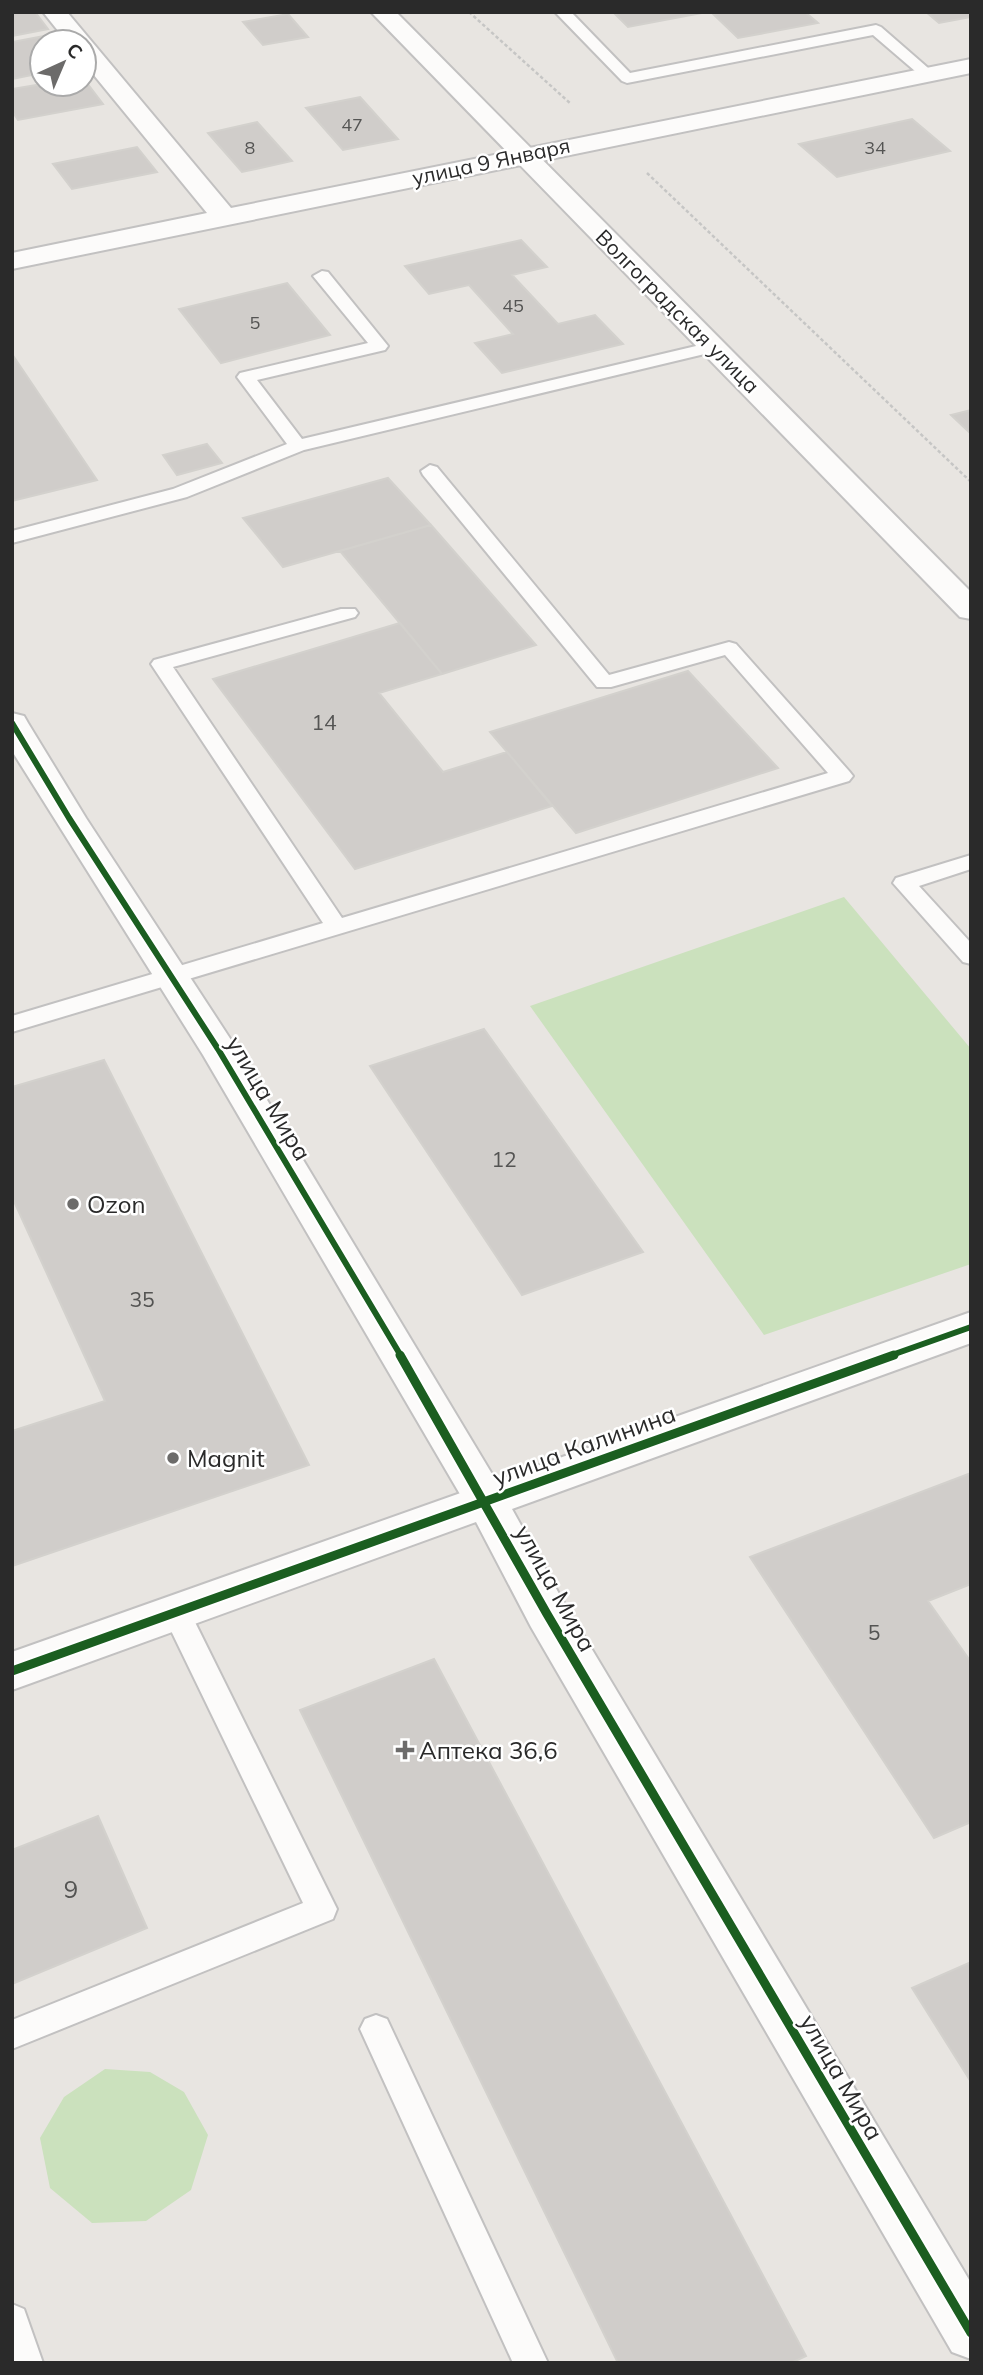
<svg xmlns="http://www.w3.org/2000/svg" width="983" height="2375" font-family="Mulish,sans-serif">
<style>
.green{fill:#cbe1bd}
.building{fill:#d0cdca;stroke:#d3d1cd;stroke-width:2}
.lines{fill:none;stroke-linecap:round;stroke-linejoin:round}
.service-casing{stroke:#c2c1c1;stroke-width:4}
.minor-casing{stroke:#c2c1c1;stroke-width:4}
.tertiary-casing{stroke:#c2c1c1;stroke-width:4}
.path{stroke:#c6c6c5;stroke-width:2.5;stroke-dasharray:3.5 2.5;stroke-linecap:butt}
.service{fill:#fcfbfa;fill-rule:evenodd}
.minor{fill:#fcfbfa;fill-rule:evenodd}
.tertiary{fill:#fcfbfa;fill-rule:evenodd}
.cycleway-far1-casing{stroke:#fff;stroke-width:10}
.cycleway-casing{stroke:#fff;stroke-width:13}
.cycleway-far1{stroke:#1b5e20;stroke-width:6}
.cycleway{stroke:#1b5e20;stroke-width:9}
.poi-dot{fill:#6c6b6a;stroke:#fff;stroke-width:2.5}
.labels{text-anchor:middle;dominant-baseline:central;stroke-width:5;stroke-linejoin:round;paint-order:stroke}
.far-number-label{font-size:18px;fill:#545453}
.far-street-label{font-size:21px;fill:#2a2a2a;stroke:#fff}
.number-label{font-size:21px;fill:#545453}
.street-label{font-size:24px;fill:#2a2a2a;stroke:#fff}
.poi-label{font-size:24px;fill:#2a2a2a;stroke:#fff;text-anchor:start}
.near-number-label{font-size:24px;fill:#545453}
</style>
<rect width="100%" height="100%" fill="#e8e5e1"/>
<path class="green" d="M 844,897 L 971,1049 L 971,1264 L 764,1335 L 530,1006 Z
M 105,2069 L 150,2072 L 184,2092 L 208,2135 L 191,2190 L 146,2221 L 92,2223 L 50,2188 L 40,2138 L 64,2097 Z"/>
<path class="building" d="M 12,12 L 35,12 L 48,29 L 12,36 Z
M 613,12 L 707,12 L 628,27 Z
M 711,12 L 805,12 L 818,23 L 738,38 Z
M 926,12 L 971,12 L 971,17 L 939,23 Z
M 288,14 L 308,37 L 263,45 L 243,22 Z
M 54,34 L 60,42 L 42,42 L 42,73 L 12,79 L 12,42 Z
M 84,79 L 103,104 L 18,120 L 12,111 L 12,89 L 42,84 L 84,84 Z
M 360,97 L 398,139 L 343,150 L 306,108 Z
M 912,119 L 950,151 L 837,177 L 799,144 Z
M 257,122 L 292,161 L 242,172 L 208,133 Z
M 137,147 L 157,172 L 72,189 L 53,164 Z
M 521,240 L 547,267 L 512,275 L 558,324 L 595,315 L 623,344 L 502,373 L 475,343 L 513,334 L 469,285 L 429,294 L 405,266 Z
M 287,283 L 330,335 L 221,363 L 179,309 Z
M 12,354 L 97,480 L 12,501 Z
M 971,410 L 971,434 L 951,415 Z
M 207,444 L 222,463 L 177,475 L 163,455 Z
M 388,478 L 431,525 L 283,567 L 243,518 Z
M 431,525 L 536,645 L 442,674 L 340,551 Z
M 400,623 L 442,674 L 379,693 L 443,772 L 507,752 L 552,806 L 355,869 L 213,679 Z
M 688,671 L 778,768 L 576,833 L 490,732 Z
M 484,1029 L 643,1252 L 522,1295 L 370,1066 Z
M 104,1060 L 309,1465 L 12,1566 L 12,1431 L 105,1401 L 12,1197 L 12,1087 Z
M 971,1473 L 971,1584 L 928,1601 L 971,1662 L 971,1822 L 934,1838 L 750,1557 Z
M 434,1659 L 806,2356 L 791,2363 L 618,2363 L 300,1710 Z
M 98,1816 L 147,1928 L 12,1984 L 12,1850 Z
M 971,1962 L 971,2082 L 912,1988 Z"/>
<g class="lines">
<defs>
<path id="service" d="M 555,12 L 571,12 L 630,73 L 876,25 L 881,27 L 935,74 L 932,77 L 922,77 L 873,35 L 627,83 L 622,81 Z
M 322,271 L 328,272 L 388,346 L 385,350 L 257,380 L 302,439 L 713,342 L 722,347 L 713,352 L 304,450 L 187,497 L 12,543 L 12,531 L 173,489 L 287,444 L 237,377 L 240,373 L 368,343 L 313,276 Z
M 430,465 L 437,467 L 609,675 L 729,642 L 736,644 L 849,771 L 853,776 L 849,781 L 12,1032 L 12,1016 L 323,923 L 151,664 L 154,660 L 341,609 L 355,609 L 358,613 L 355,617 L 173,667 L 342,918 L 828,773 L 725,655 L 611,687 L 597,687 L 423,475 L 421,471 Z
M 971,855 L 971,869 L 919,886 L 971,943 L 971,964 L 963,962 L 893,883 L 896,878 Z
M 176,1601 L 186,1604 L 337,1909 L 333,1919 L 12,2049 L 12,2020 L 303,1903 L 162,1612 L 166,1604 Z
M 376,2015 L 387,2019 L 548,2363 L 513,2363 L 360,2029 L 365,2019 Z
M 12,2304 L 24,2309 L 43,2363 L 12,2363 Z"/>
<path id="minor" d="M 43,12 L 67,12 L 231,208 L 971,59 L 971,73 L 12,269 L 12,253 L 207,213 L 84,63 L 84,42 L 67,42 Z
M 12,713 L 24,716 L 28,723 L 86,818 L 231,1040 L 501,1489 L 507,1501 L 501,1513 L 486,1518 L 471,1513 L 203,1055 L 12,751 Z"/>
<path id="tertiary" d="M 371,12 L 396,12 L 971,592 L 971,619 L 960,617 Z
M 971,1312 L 971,1343 L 512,1509 L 563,1601 L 971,2283 L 971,2359 L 952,2352 L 531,1627 L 476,1522 L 12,1690 L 12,1652 Z"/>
</defs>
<use href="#service" class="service-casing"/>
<use href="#minor" class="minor-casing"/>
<use href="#tertiary" class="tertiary-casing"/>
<path class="path" d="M 469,12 L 571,104
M 647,173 L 971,482"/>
<use href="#service" class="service"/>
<use href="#minor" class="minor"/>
<use href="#tertiary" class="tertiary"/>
<defs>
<path id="cycleway-far1" d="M 12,723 L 69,818 L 218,1049 L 401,1356
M 889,1356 L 971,1327"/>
<path id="cycleway" d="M 400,1355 L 547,1614 L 971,2333
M 12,1671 L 894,1355"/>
</defs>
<use href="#cycleway-far1" class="cycleway-far1-casing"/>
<use href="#cycleway" class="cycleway-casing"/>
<use href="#cycleway-far1" class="cycleway-far1"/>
<use href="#cycleway" class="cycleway"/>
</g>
<g class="poi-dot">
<circle cx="73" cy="1204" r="7"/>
<circle cx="173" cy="1458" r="7"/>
<path d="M401.5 1739.5h7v7h7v7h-7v7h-7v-7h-7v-7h7z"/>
</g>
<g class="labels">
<g class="far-number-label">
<text x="352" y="124">47</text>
<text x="250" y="147">8</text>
<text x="875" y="147">34</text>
<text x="513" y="305">45</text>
<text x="255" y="322">5</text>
</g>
<g class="far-street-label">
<text transform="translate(491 161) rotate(-12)">улица 9 Января</text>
<text transform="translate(678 311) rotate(45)">Волгоградская улица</text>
</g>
<g class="number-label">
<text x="324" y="722">14</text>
<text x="504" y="1159">12</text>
<text x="142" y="1299">35</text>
<text x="874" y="1632">5</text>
</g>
<g class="street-label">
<text transform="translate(269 1098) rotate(59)">улица Мира</text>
<text transform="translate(584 1445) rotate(-20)">улица Калинина</text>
<text transform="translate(556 1588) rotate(61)">улица Мира</text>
<text transform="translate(842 2077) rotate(60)">улица Мира</text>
</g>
<g class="poi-label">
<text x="87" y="1204">Ozon</text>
<text x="187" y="1458">Magnit</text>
<text x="419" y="1750">Аптека 36,6</text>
</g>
<g class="near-number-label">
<text x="71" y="1889">9</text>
</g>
</g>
<rect width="983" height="2375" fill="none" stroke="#2a2a2a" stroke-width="28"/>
<g transform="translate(63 63) rotate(44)"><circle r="33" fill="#ffffff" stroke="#aaaaaa" stroke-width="2"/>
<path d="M0-5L12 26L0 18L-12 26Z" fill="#6c6b6a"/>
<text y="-10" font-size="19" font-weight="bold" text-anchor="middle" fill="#2a2a2a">С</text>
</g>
</svg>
